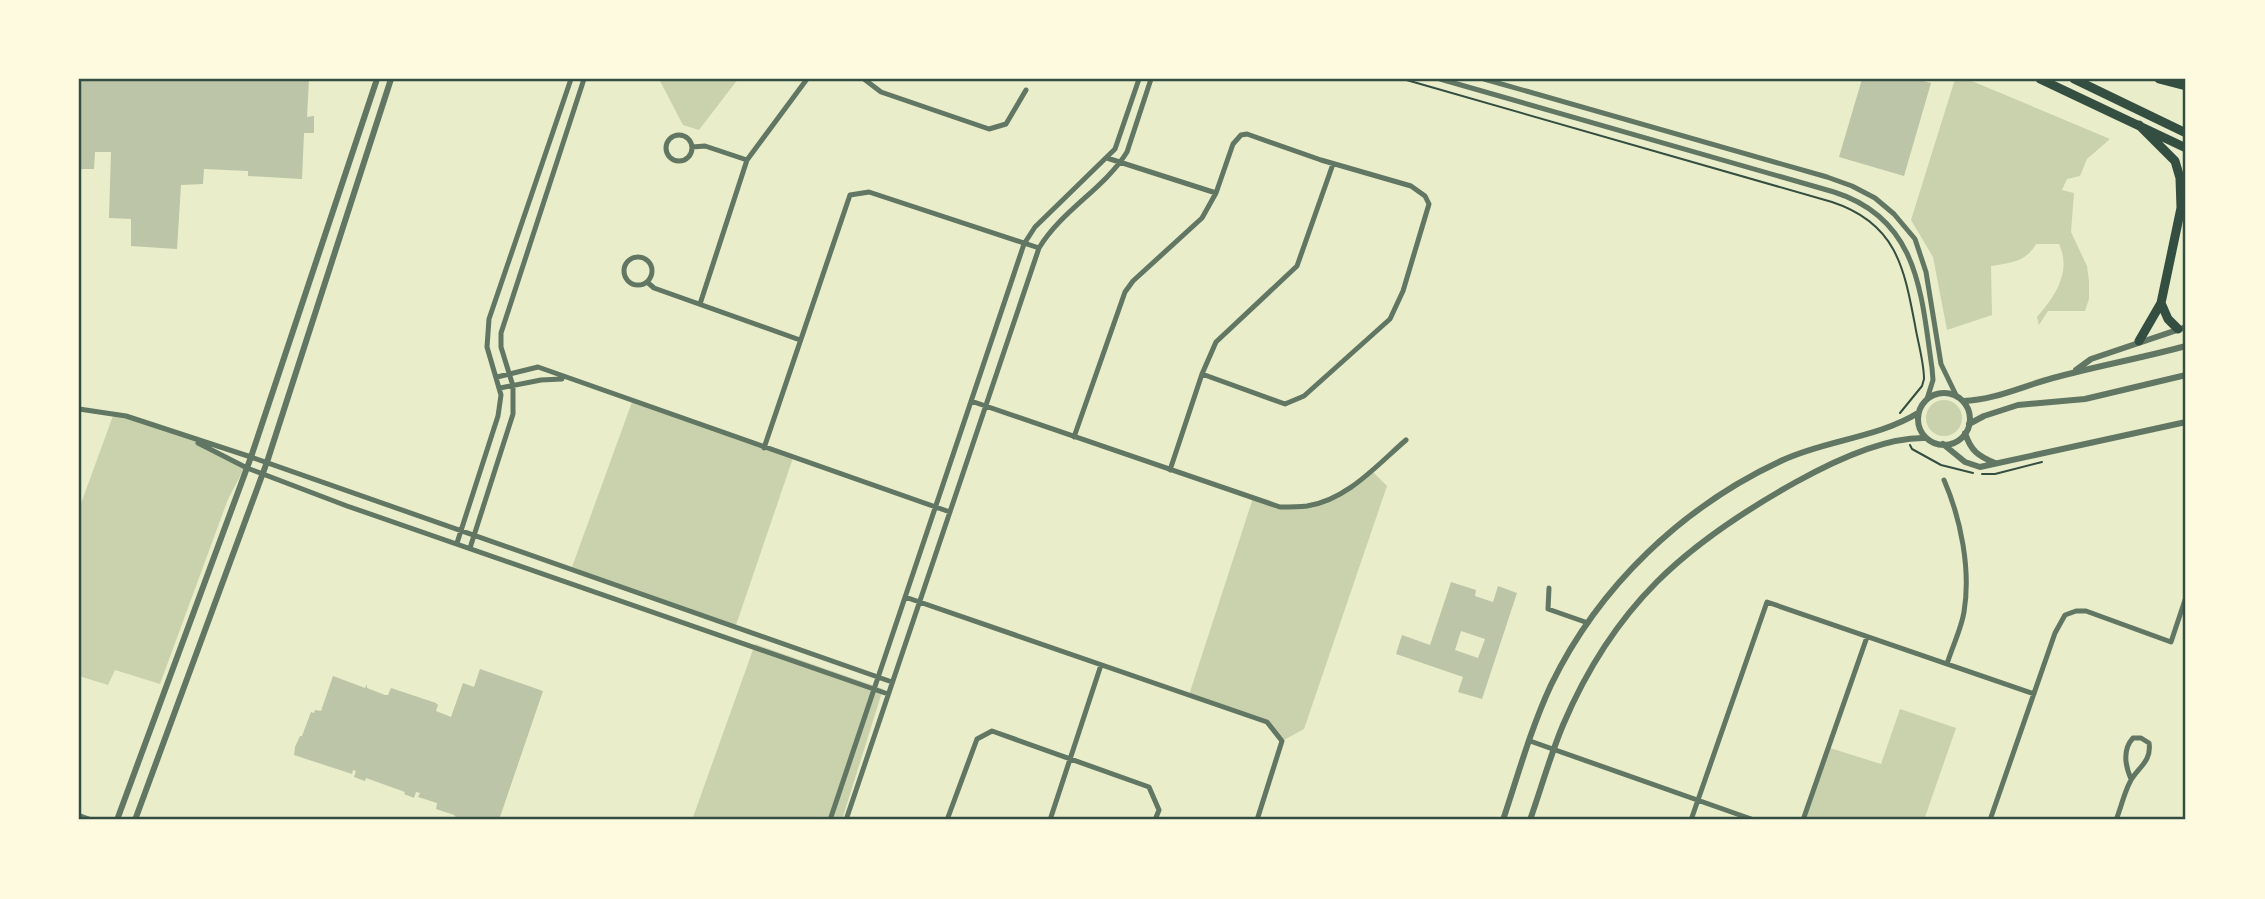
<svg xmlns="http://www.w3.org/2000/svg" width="2265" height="899" font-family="Mulish,sans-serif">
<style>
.green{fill:#cad2ad}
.building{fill:#bcc5a7;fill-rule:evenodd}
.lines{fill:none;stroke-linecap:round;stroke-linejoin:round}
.path{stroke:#344e41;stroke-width:2}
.minor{stroke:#617663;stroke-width:5}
.tertiary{stroke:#617663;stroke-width:6}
.motorway{stroke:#344e41;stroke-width:9}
.neatline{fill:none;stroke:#344e41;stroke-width:2.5}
</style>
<rect width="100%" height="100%" fill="#e9edc9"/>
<path class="green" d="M 659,79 L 738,79 L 699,130 L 683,125 Z
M 1955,79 L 1967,79 L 2110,139 L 2087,159 L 2080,176 L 2067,179 L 2062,190 L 2074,193 L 2071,232 L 2087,266 L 2089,281 L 2089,299 L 2085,311 L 2048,311 L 2039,325 L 2037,317 C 2055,296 2072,272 2059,244 L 2036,244 C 2026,262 2010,263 1991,266 L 1992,315 L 1947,330 L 1933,257 L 1911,220 Z
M1926 418a18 18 0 1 1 36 0a18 18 0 1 1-36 0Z
M 632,402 L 793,458 L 736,625 L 572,567 Z
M 114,413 L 195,440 L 245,467 L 228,499 L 160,684 L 115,670 L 108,685 L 79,676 L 79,509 Z
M 1371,470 L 1387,486 L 1304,729 L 1282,741 L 1267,722 L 1189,695 L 1253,498 C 1261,501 1271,505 1280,507 C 1316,512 1343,490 1371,470 Z
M 755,644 L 883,689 L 842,820 L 692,820 Z
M 1900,709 L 1956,728 L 1924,820 L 1805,820 L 1830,748 L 1881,764 Z"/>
<path class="building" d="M 79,79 L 309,79 L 307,117 L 314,116 L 314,133 L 304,133 L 302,179 L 248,176 L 248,171 L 204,169 L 203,184 L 181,185 L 177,249 L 131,246 L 131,219 L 109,218 L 111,152 L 95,152 L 94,169 L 79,169 Z
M 1862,79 L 1916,79 L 1931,83 L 1904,176 L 1839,157 Z
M 1451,582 L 1476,590 L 1475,596 L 1493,602 L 1498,586 L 1517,593 L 1482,699 L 1458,692 L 1463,677 L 1396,654 L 1402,635 L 1430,645 ZM 1461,631 L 1485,639 L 1478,658 L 1455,650 Z
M 480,669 L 543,691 L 499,820 L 481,818 L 481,820 L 468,820 L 463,817 L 462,820 L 459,820 L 454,815 L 436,809 L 437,803 L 418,797 L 420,793 L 416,792 L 414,798 L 404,794 L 405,792 L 366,778 L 365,781 L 354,777 L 356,771 L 353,770 L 352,774 L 294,755 L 295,747 L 300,736 L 302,736 L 311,712 L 314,713 L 315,710 L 321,711 L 333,676 L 365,688 L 367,684 L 367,688 L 385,695 L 388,695 L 391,688 L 436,703 L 438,705 L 436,711 L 451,717 L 463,683 L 474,687 Z"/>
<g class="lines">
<path class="path" d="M 1403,79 L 1832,202 C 1896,223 1904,267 1915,325 C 1918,343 1924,362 1924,379 L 1922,386 L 1900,413
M 1910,445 L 1912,449 L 1941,465 L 1973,473
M 1982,474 L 1995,474 L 2042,462"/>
<path class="minor" d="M 864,79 L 881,92 L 989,129 L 1006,124 L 1026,90
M 1440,79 L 1834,192 C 1919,219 1921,293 1932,368 L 1933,380 L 1927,399
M 1484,79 L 1827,177 L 1852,186 L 1875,198 L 1894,214 L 1915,239 L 1926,272 L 1941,364 L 1957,397
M666 148a13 13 0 1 1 26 0a13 13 0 1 1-26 0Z
M 692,147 L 705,146 L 747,160
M 1107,158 L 1216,193
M624 271a14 14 0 1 1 28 0a14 14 0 1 1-28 0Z
M 647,282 L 654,288 L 800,340
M 700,304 L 747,160 L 807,79
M 497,377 L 538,367 L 950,512
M 500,388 L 541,380 L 562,379
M 971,401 L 1280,507 C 1289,507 1298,507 1307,506 C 1347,500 1377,465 1406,440
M 79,409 L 126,416 L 251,457 L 892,682
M 1074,437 L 1125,292 L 1133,281 L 1202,218 L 1216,193 L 1233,144 L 1241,135 L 1247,134 L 1321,160 L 1411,186 L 1425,196 L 1429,204 L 1403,291 L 1390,319 L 1304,396 L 1285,404 L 1202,374
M 198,443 L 247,468 L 347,506 L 888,694
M 764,448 L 850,195 L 869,192 L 1039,248
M 1170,470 L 1202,374 L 1216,342 L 1297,266 L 1333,164
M 1944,480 C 1961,519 1971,570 1964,612 C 1961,630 1952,647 1947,664
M 457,543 L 498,416 L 501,395 L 487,347 L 489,319 L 571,79
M 470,548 L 513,414 L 513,386 L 501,347 L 501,333 L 584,79
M 1549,588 L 1548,609 L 1588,623
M 905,597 L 1267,722 L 1282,741 L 1257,820
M 1530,741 L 1754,820
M 830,820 L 1024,244 L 1035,227 L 1115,149 L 1139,79
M 846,820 L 1039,248 C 1062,210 1104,189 1127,152 L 1151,79
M 947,820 L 977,739 L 992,731 L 1149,787 L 1159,810 L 1155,820
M 1050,820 L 1101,665
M 1691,820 L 1767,602 L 2034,694
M 1803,820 L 1867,637
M 1990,820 L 2055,633 L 2065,615 L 2076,611 L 2086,611 L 2171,642 L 2186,597
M 2116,820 C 2121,808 2124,793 2130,782 C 2137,768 2152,762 2149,743 L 2141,738 L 2133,738 C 2122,750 2125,765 2131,779"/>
<path class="tertiary" d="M 2076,370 L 2091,359 L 2186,327
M1918 419a26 26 0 1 1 52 0a26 26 0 1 1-52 0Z
M 1963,401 C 1995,400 2023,386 2053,378 C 2097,366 2142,358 2186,346
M 1969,424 L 1984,416 L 2018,405 L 2085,399 L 2186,375
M 1965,433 C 1971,451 1978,456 1995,463
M 1943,444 L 1965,462 L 1980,467 L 2186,422
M 79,816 L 90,820
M 117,820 L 251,457 L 377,79
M 135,820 L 267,462 L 391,79
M 1503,820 C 1518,775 1531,728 1551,685 C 1599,586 1683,506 1783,460 C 1826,440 1877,438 1918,413
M 1530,820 C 1541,789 1550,756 1563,725 C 1614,605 1685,544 1796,482 C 1832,462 1883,437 1925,438"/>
<path class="motorway" d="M 2040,79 L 2186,148
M 2074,79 L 2186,133
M 2159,79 L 2186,86
M 2161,303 L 2168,319 L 2178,329
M 2139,341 L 2161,303 L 2181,208 L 2180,178 L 2175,161 L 2139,125"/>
</g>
<rect width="2265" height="899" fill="none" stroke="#fefae0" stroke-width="161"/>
<rect x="80" y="80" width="2104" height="738" class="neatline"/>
</svg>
